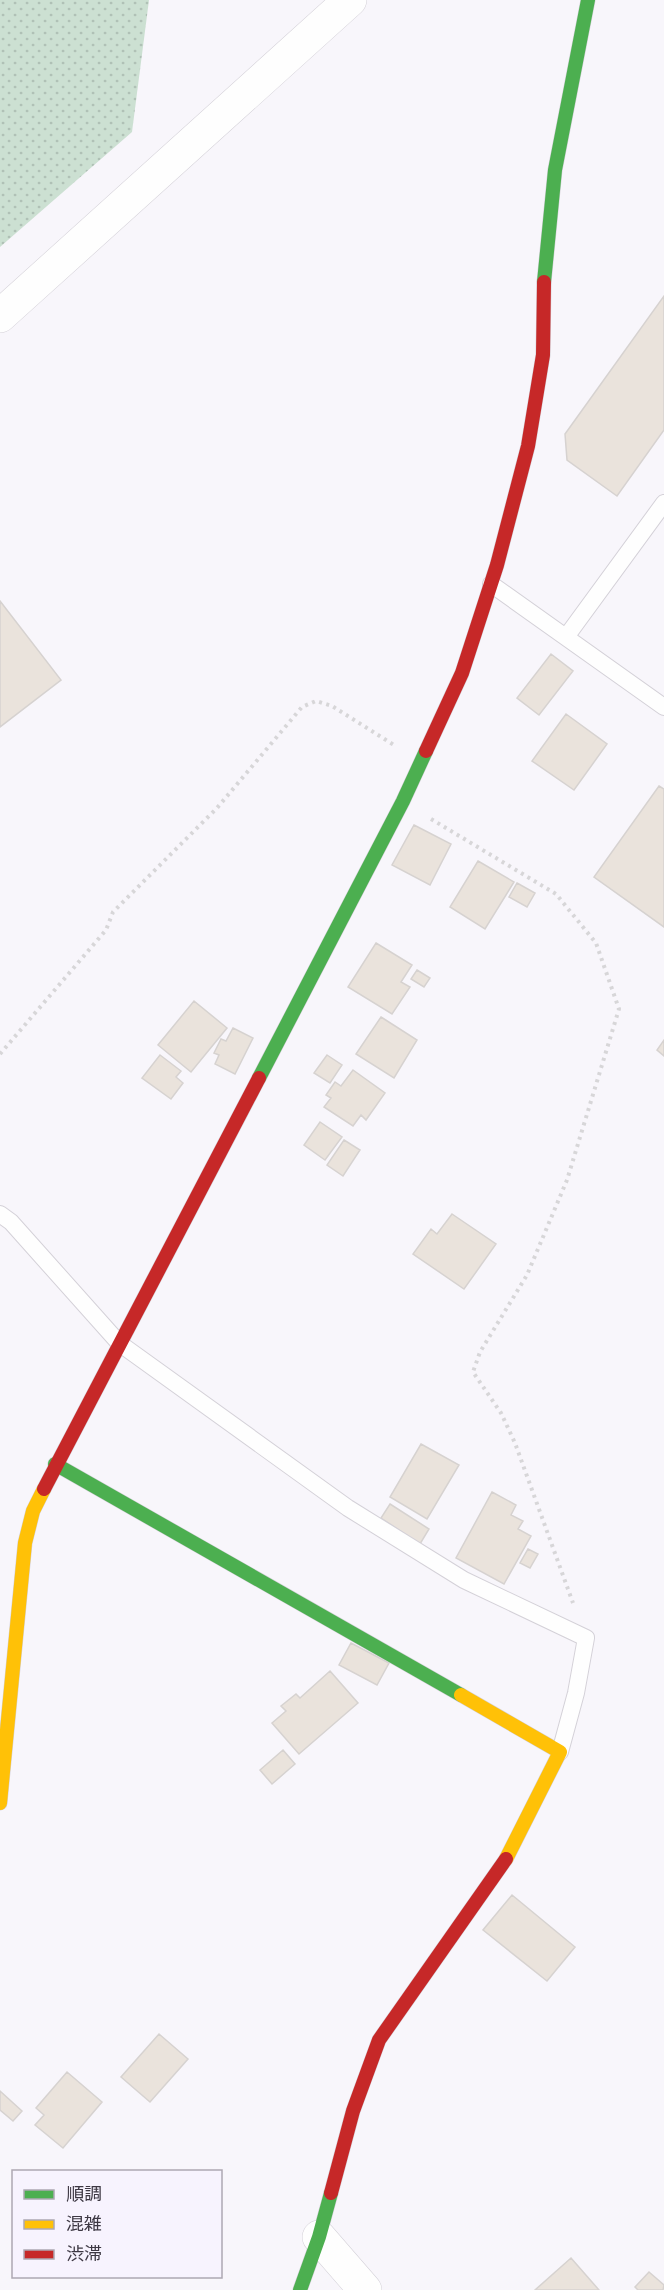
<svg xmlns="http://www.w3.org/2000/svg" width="664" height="2290" font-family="Literata,'Noto Sans JP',serif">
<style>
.grass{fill:url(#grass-dots)}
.building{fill:#eae3dc;stroke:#d6d2d0;stroke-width:1.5}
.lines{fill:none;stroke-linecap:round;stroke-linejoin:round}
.lane-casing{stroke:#d4d1d8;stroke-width:18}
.street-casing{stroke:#d4d1d8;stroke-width:34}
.fast-casing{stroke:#d4d1d8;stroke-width:15}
.slow-casing{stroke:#d4d1d8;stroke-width:15}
.jam-casing{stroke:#d4d1d8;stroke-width:15}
.path{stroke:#d7d6d8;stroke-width:4;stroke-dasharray:3 4.5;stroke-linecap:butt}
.lane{stroke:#fefefe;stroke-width:16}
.street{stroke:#fefefe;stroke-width:33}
.fast{stroke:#4caf50;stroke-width:14}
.slow{stroke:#ffc107;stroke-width:14}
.jam{stroke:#c62828;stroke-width:14}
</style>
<defs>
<pattern id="grass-dots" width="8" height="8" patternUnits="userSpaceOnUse" patternTransform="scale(1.5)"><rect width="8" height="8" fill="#cce0d2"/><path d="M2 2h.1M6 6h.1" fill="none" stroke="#b0c1b6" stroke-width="1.8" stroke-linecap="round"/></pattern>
</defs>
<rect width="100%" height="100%" fill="#f8f6fb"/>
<path class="grass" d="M 0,0 L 149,0 L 132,132 L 0,247 Z"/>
<path class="building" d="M 664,296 L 664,430 L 617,496 L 567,460 L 565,434 Z
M 0,601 L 61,680 L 0,727 Z
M 551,654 L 573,671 L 539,715 L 517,698 Z
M 566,714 L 607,744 L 574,790 L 532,761 Z
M 659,786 L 664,789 L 664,927 L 594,877 Z
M 414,825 L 451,844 L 430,885 L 392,865 Z
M 478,861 L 514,882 L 485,929 L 450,907 Z
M 517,883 L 535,893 L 527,907 L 509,897 Z
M 376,943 L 412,965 L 401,982 L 410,987 L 392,1014 L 348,987 Z
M 417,970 L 430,978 L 424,987 L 411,979 Z
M 194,1001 L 227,1028 L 191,1072 L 158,1045 Z
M 381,1017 L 417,1040 L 394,1078 L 356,1054 Z
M 233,1028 L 253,1038 L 235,1074 L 215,1064 L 219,1055 L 214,1053 L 221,1039 L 226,1041 Z
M 664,1040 L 664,1056 L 657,1050 Z
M 160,1055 L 181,1071 L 176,1077 L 183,1083 L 171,1099 L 142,1078 Z
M 327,1055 L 342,1065 L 330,1083 L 314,1073 Z
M 353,1070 L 385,1093 L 366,1120 L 361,1115 L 353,1126 L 324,1107 L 331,1098 L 326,1095 L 335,1082 L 341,1086 Z
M 320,1122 L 342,1137 L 325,1160 L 304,1145 Z
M 344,1140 L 360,1150 L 343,1176 L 327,1165 Z
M 452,1214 L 496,1244 L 464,1289 L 413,1254 L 431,1229 L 437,1234 Z
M 421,1444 L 459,1465 L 427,1519 L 390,1497 Z
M 492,1492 L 516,1505 L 511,1515 L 523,1521 L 518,1529 L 531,1536 L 504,1584 L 456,1558 Z
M 390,1504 L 429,1529 L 420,1544 L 381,1518 Z
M 528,1549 L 538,1554 L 530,1568 L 520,1563 Z
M 351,1643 L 389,1663 L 377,1685 L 339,1665 Z
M 330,1671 L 358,1703 L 299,1754 L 272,1723 L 286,1711 L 281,1706 L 296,1694 L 300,1698 Z
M 283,1750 L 295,1764 L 272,1784 L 260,1770 Z
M 512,1895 L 575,1947 L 547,1981 L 483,1930 Z
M 159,2034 L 188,2059 L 150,2102 L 121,2077 Z
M 67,2072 L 102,2102 L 63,2148 L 35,2125 L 44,2115 L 36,2108 Z
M 0,2091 L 22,2111 L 13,2121 L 0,2110 Z
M 571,2258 L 599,2290 L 535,2290 Z
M 649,2272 L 664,2285 L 663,2290 L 638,2290 L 635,2287 Z"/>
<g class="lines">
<defs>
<path id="lane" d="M 491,584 L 664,707
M 566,637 L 664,503
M 0,1214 L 11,1222 L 119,1343 L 348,1508 L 464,1580 L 586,1638 L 576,1693 L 560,1752"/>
<path id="street" d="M 0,316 L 350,0
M 319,2237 L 365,2290"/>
<path id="fast" d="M 544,282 L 555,170 L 588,0
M 259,1078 L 403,801 L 426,751
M 55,1464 L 461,1695
M 300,2290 L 319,2237 L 331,2193"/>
<path id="slow" d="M 461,1695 L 560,1752 L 506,1859
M 0,1803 L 25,1543 L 33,1511 L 44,1489"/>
<path id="jam" d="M 426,751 L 462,673 L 497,565 L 528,446 L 543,355 L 544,282
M 44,1489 L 259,1078
M 331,2193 L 353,2111 L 379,2040 L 506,1859"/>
</defs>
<use href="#lane" class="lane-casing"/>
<use href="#street" class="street-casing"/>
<use href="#fast" class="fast-casing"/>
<use href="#slow" class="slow-casing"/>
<use href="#jam" class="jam-casing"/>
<path class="path" d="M 431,819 L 556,894 L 596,943 L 619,1009 L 567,1180 L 527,1275 L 480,1352 L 473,1372 L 501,1413 L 515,1443 L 573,1603
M 0,1054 L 106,930 L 113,912 L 217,808 L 302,707 L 316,701 L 332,706 L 394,745"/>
<use href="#lane" class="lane"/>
<use href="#street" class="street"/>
<use href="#fast" class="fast"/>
<use href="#slow" class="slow"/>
<use href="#jam" class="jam"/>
</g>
<rect x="12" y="2170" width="210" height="108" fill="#f7f3fe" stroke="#ada8b3" stroke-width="1.5"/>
<rect x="24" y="2190" width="30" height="9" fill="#4caf50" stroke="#ada8b3" stroke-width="1.5"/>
<text x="66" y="2200" font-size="18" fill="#3d3843">順調</text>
<rect x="24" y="2220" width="30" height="9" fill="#ffc107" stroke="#ada8b3" stroke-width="1.5"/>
<text x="66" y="2230" font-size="18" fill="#3d3843">混雑</text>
<rect x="24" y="2250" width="30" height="9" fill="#c62828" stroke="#ada8b3" stroke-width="1.5"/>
<text x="66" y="2260" font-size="18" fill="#3d3843">渋滞</text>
</svg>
